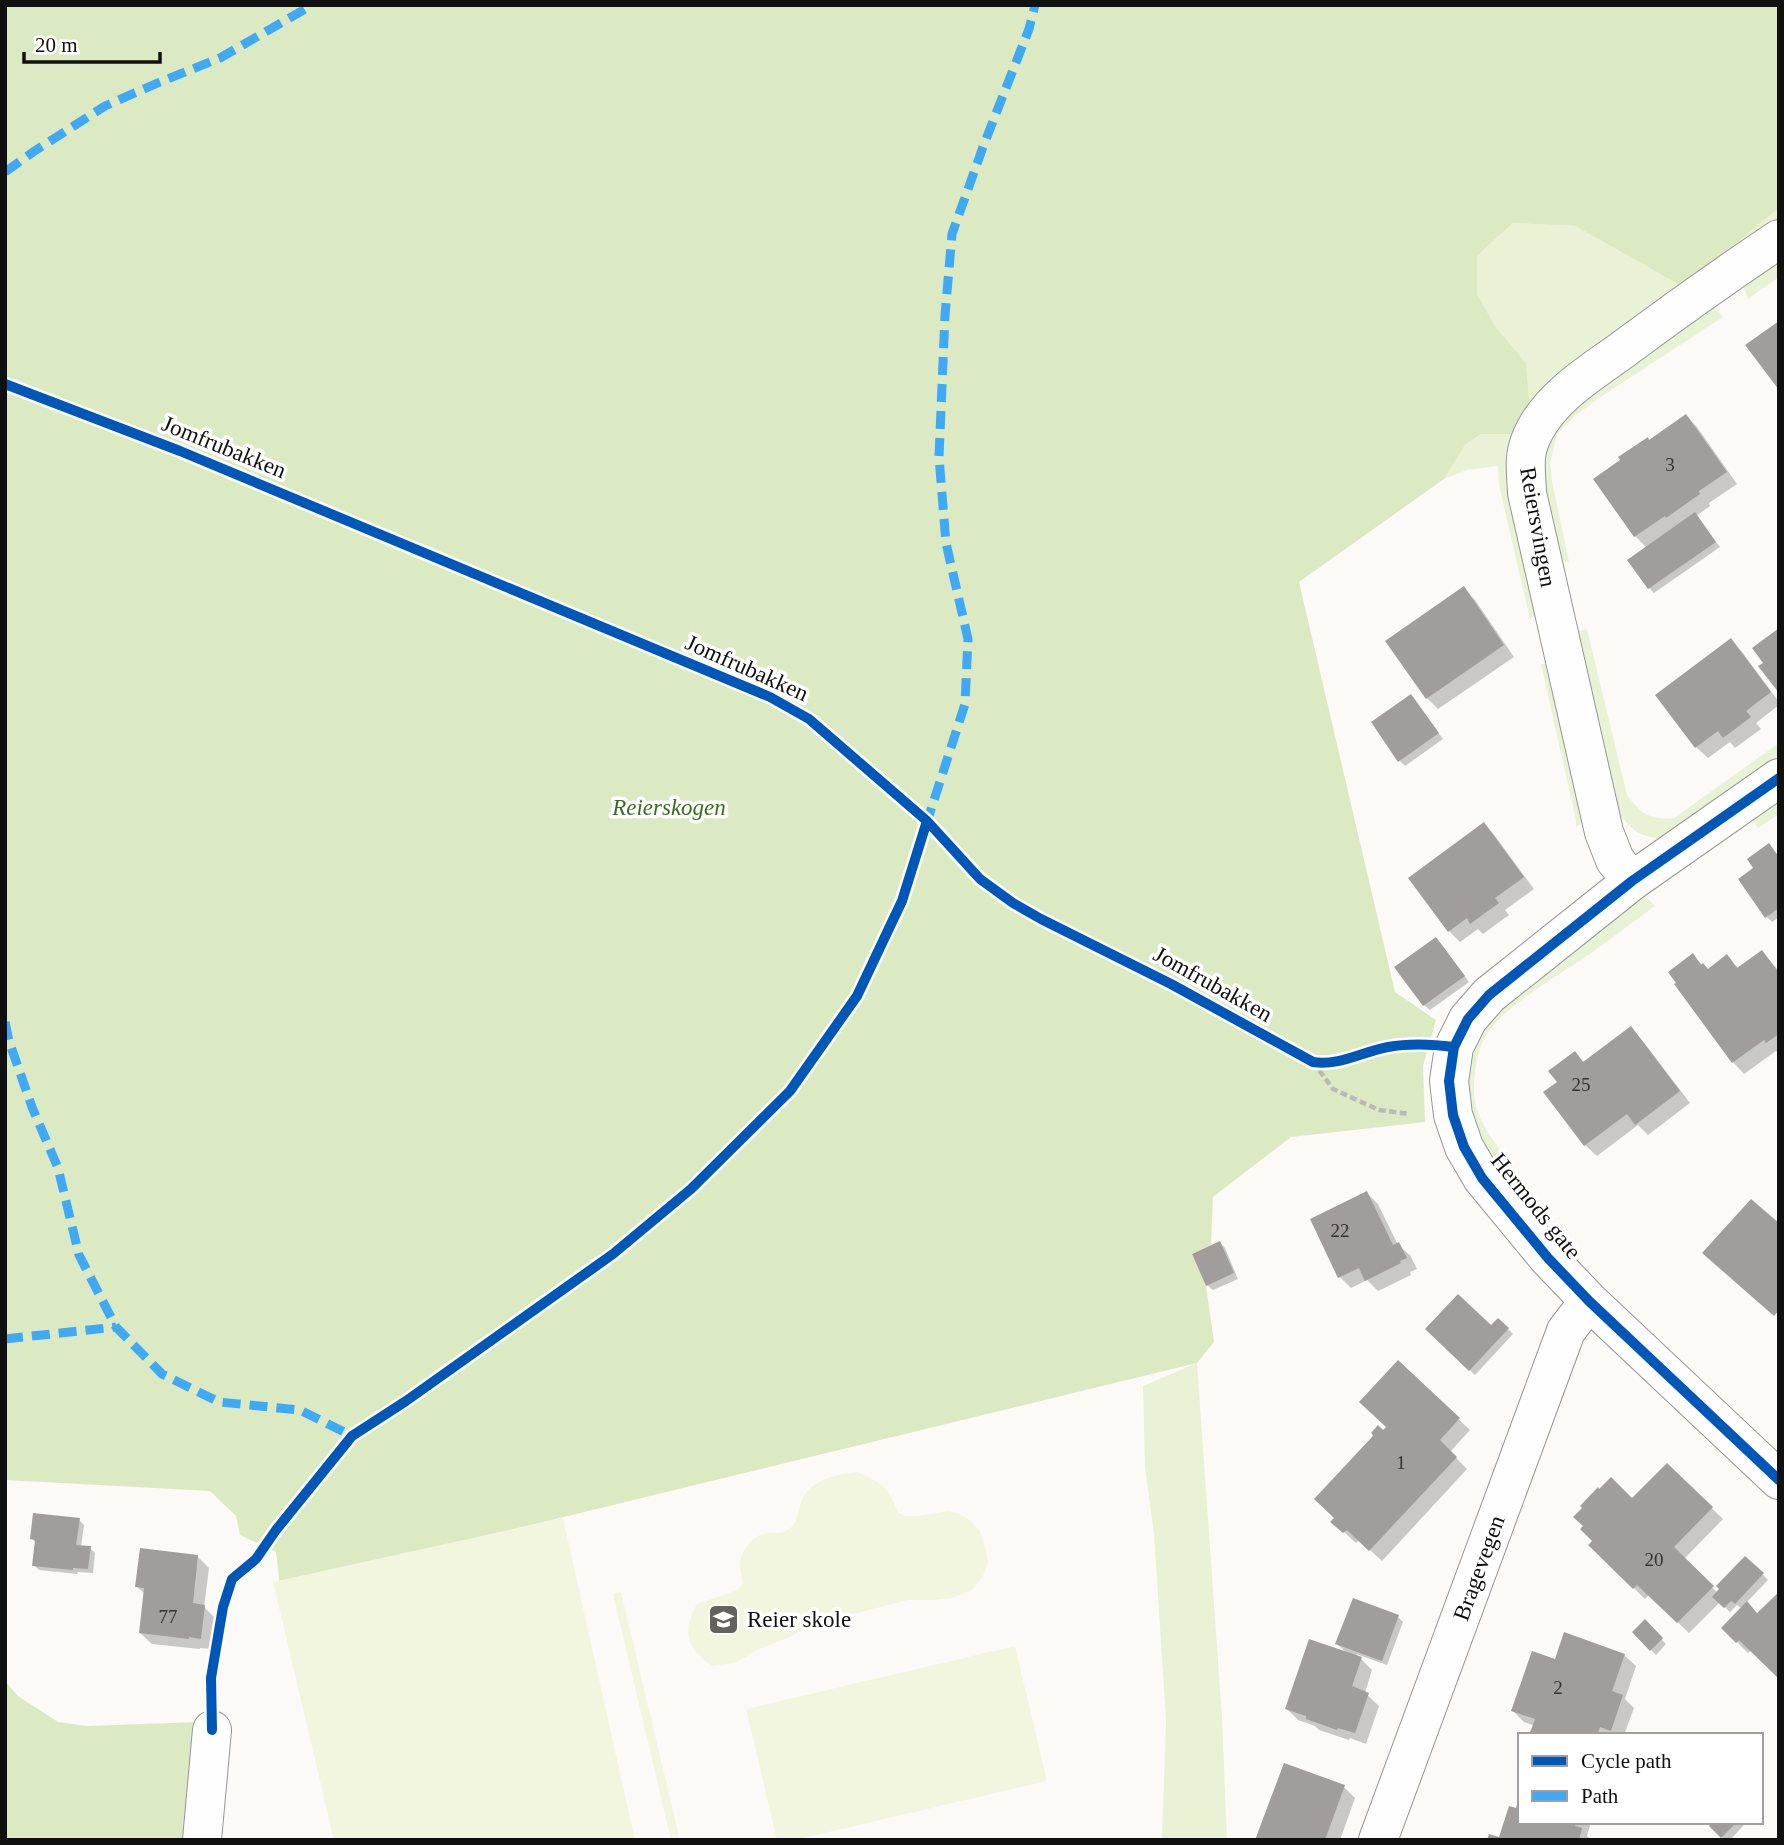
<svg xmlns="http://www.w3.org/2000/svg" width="1784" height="1845" font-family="Georgia,serif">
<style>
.green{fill:#eaf2d6}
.forest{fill:#dceac3}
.pitch{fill:#f3f6df}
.shadow{fill:#0003}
.building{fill:#a09d9b}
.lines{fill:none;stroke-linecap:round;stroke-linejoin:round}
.minor-casing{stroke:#969594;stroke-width:40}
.path{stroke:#b9b9b8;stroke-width:4.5;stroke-dasharray:7 3.5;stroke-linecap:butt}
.minor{stroke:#fffefe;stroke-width:38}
.quiet{stroke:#3fa9f5;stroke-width:9;stroke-dasharray:18 9;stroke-linecap:butt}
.cycleway-casing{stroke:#fff;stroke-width:15}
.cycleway{stroke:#0057b8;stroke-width:10}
.labels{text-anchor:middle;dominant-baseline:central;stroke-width:7;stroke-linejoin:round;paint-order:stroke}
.number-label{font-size:19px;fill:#343333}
.street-label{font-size:23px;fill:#101010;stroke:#fff}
.park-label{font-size:23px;font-style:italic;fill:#396a1e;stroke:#fff}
.poi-label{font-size:23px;fill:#101010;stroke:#fff;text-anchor:start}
</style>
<rect width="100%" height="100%" fill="#fcfaf6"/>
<path class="green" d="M 1779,208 L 1779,221 L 1530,408 L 1526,363 L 1495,326 L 1477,295 L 1477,256 L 1513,223 L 1575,226 L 1683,287 Z
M 1779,258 L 1779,277 L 1748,299 L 1744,289 L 1745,283 Z
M 1714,306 L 1723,317 L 1599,398 L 1576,415 L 1557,434 L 1550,463 L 1552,481 L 1569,562 L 1558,561 L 1539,464 L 1544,445 L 1572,408 Z
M 1481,434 L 1519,434 L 1539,612 L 1530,619 L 1499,485 L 1498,466 L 1467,470 L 1444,479 L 1465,445 Z
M 1587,629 L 1627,795 C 1641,814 1650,820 1674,818 L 1779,743 L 1779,766 L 1667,838 C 1637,839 1629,828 1613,804 L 1575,632 Z
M 1541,664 L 1549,664 L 1585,821 L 1576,827 L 1576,820 Z
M 1779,800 L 1779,814 L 1758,828 L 1752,819 Z
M 1645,896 L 1655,906 C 1633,922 1612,938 1590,954 C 1561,974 1502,1007 1485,1037 C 1476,1053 1471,1088 1476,1106 C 1484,1134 1511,1163 1529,1187 L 1517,1197 L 1472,1128 L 1466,1058 L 1485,1019 L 1534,980 Z
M 1197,1363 L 1222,1717 L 1227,1840 L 1162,1840 L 1166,1720 L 1154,1534 L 1145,1467 L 1143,1386 Z"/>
<path class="forest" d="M 5,5 L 1779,5 L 1779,208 L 1683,287 L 1575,226 L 1513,223 L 1477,256 L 1477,294 L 1495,326 L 1526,363 L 1530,408 L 1519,434 L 1481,434 L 1465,445 L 1444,479 L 1299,582 L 1395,992 L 1436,1020 L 1423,1066 L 1425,1122 L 1291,1137 L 1213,1197 L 1211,1245 L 1192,1254 L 1206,1286 L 1214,1342 L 1197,1363 L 280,1586 L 276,1552 L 240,1535 L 236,1516 L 210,1491 L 5,1480 Z
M 5,1681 L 18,1696 L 58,1722 L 87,1726 L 198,1722 L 193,1840 L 5,1840 Z"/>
<path class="pitch" d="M 857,1472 C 883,1483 887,1486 898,1512 L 905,1516 L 919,1516 L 948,1511 L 960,1514 L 970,1520 L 980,1531 L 986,1550 L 988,1563 L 983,1576 L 972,1590 L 952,1598 L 933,1600 L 908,1600 L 808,1626 L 792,1636 L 757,1650 L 735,1663 L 711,1666 C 687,1646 681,1633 697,1604 L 738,1590 L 743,1583 C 742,1576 739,1568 740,1561 C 743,1549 751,1537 763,1534 C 772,1532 781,1535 789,1529 C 799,1522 798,1510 802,1500 C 811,1479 838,1474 857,1472 Z
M 563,1518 L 635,1840 L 334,1840 L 273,1582 Z
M 621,1592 L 680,1840 L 671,1840 L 613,1594 Z
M 1015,1646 L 1047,1781 L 795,1840 L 777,1840 L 746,1709 Z"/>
<path class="shadow" d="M 1686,416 L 1697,427 L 1737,484 L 1709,503 L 1710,506 L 1696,516 L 1720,547 L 1654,593 L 1649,588 L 1647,548 L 1635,536 L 1650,441 Z
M 1463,588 L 1475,600 L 1514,657 L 1438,709 L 1427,698 Z
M 1730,641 L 1742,652 L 1779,702 L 1779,705 L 1756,723 L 1761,729 L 1735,748 L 1730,742 L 1708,758 L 1696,747 L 1658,695 Z
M 1411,696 L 1443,739 L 1405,766 L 1400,761 Z
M 1484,824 L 1495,836 L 1534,889 L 1505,910 L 1509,915 L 1483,934 L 1478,929 L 1460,942 L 1449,931 Z
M 1779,857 L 1779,917 L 1772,922 L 1767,917 Z
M 1441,944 L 1469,982 L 1430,1010 L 1424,1005 Z
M 1762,952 L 1779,971 L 1779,1053 L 1776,1051 L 1744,1074 L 1733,1062 L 1693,956 L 1708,970 L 1727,957 L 1739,969 Z
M 1631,1028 L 1642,1040 L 1690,1103 L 1648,1135 L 1638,1125 L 1597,1156 L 1585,1145 L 1559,1082 L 1575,1053 L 1585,1063 Z
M 1367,1193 L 1378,1204 L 1398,1245 L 1410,1255 L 1417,1269 L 1410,1272 L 1411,1275 L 1378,1291 L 1367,1280 L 1351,1288 L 1340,1277 Z
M 1220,1243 L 1225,1248 L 1238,1279 L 1213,1290 L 1207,1285 Z
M 1499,1320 L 1513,1334 L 1475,1375 L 1428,1329 L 1491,1328 Z
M 1398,1362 L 1470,1430 L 1450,1452 L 1467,1469 L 1382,1561 L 1359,1540 L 1356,1543 L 1333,1522 L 1383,1432 L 1388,1427 Z
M 1667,1465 L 1723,1519 L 1684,1559 L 1718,1593 L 1746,1558 L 1768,1580 L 1746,1603 L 1752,1650 L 1748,1653 L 1723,1628 L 1742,1609 L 1737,1605 L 1730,1612 L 1720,1602 L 1689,1633 L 1649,1595 L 1645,1599 L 1590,1545 Z
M 79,1520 L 84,1525 L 81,1547 L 90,1548 L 95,1553 L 93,1573 L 78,1572 L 77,1574 L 39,1570 L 34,1565 L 36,1543 L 32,1539 Z
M 197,1556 L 209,1568 L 204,1607 L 215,1618 L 212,1649 L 200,1648 L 200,1649 L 152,1644 L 140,1633 L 145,1594 L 137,1587 Z
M 1398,1617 L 1403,1622 L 1387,1665 L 1356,1654 L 1372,1670 L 1365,1693 L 1379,1706 L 1366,1744 L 1350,1738 L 1349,1740 L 1319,1730 L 1315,1726 L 1298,1720 L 1287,1709 L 1348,1654 L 1337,1644 Z
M 1645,1622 L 1666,1644 L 1656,1655 L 1634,1632 Z
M 1624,1655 L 1636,1666 L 1625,1699 L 1634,1708 L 1624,1735 L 1531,1735 L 1535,1726 L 1524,1722 L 1513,1711 L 1556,1661 Z
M 1344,1787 L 1355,1798 L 1340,1840 L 1257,1840 Z
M 1520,1802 L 1520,1822 L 1591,1822 L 1587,1836 L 1591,1840 L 1489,1840 L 1500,1840 Z
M 1715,1822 L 1742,1822 L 1744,1825 L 1730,1840 L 1725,1840 L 1712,1826 Z"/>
<path class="building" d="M 1779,321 L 1779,390 L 1745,345 Z
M 1686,414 L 1727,472 L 1699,491 L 1700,494 L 1666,518 L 1665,516 L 1634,537 L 1593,479 L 1620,460 L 1618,457 L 1648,437 L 1649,440 Z
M 1695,512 L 1716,542 L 1648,589 L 1627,560 Z
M 1464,586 L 1504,645 L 1426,699 L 1385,641 Z
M 1779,628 L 1779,693 L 1758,666 L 1763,663 L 1752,648 Z
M 1731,638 L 1771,692 L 1746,711 L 1751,717 L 1723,738 L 1718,731 L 1695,748 L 1655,695 Z
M 1411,694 L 1439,733 L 1398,762 L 1371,722 Z
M 1484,822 L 1524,877 L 1495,898 L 1499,903 L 1470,924 L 1467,918 L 1448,932 L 1408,878 Z
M 1769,843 L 1779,857 L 1779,908 L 1765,918 L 1738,879 L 1753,868 L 1747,859 Z
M 1436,937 L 1465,976 L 1423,1006 L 1394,967 Z
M 1762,950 L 1779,973 L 1779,1034 L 1766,1043 L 1764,1040 L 1732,1063 L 1674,984 L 1676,983 L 1668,972 L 1693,953 L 1701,965 L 1703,963 L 1708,969 L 1727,954 L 1737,968 Z
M 1631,1026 L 1680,1091 L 1635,1125 L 1627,1114 L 1584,1146 L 1543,1092 L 1557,1082 L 1548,1071 L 1575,1051 L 1583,1062 Z
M 1367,1191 L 1393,1245 L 1399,1242 L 1407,1258 L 1400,1261 L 1401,1263 L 1365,1281 L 1359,1268 L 1338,1278 L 1310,1219 Z
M 1751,1199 L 1779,1223 L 1779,1310 L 1774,1316 L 1702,1253 Z
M 1220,1241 L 1234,1273 L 1206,1286 L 1192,1254 Z
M 1458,1294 L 1491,1325 L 1498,1318 L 1509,1328 L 1469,1371 L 1425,1329 Z
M 1398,1360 L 1460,1418 L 1440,1440 L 1457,1457 L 1369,1551 L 1347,1530 L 1343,1533 L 1330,1522 L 1334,1518 L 1314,1499 L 1372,1437 L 1373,1435 L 1371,1433 L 1378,1425 L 1383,1430 L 1386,1427 L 1359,1402 Z
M 1667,1463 L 1713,1507 L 1674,1547 L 1714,1586 L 1677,1623 L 1637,1585 L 1633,1589 L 1588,1545 L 1592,1541 L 1580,1529 L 1583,1526 L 1573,1517 L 1582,1508 L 1580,1506 L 1598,1487 L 1599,1489 L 1611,1477 L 1632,1498 Z
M 33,1513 L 80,1518 L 76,1545 L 91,1546 L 88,1569 L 73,1568 L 73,1570 L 32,1566 L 35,1540 L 30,1539 Z
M 140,1548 L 198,1555 L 193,1603 L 205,1605 L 201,1639 L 189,1637 L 189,1639 L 139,1633 L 144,1588 L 135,1587 Z
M 1745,1556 L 1764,1573 L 1735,1604 L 1731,1601 L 1724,1608 L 1712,1597 L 1719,1589 L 1716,1586 Z
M 1779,1592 L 1779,1679 L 1739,1640 L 1736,1643 L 1721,1628 L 1747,1601 L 1757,1613 Z
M 1353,1598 L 1399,1615 L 1382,1661 L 1335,1644 Z
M 1645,1619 L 1663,1638 L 1650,1651 L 1632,1632 Z
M 1564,1632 L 1625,1654 L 1612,1691 L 1623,1695 L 1611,1731 L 1600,1727 L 1597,1735 L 1529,1735 L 1535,1719 L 1511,1711 L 1532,1651 L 1555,1659 Z
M 1309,1639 L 1362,1657 L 1352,1686 L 1369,1693 L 1355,1733 L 1338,1728 L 1337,1730 L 1306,1719 L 1306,1716 L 1285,1709 Z
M 1284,1763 L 1345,1785 L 1325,1840 L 1255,1840 Z
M 1519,1798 L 1520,1822 L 1577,1822 L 1575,1826 L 1582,1828 L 1579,1840 L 1487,1840 L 1489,1834 L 1499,1837 L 1509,1806 L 1516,1808 Z
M 1713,1822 L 1737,1822 L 1721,1838 L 1709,1826 Z"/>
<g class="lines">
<defs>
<path id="minor" d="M 1779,778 L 1632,881 L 1489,995 L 1468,1019 L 1454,1047 L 1449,1081 L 1453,1115 L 1464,1147 L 1482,1178 L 1548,1258 L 1589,1301 L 1779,1480
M 1632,881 L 1615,860 L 1604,832 L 1527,493 C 1526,467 1522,454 1535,430 C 1554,394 1594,371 1625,348 C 1676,310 1727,274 1779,239
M 202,1840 L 212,1730
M 1378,1840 L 1566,1331 L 1589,1301"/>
</defs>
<use href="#minor" class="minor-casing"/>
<path class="path" d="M 1313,1062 L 1333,1089 L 1379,1110 L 1410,1114"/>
<use href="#minor" class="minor"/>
<path class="quiet" d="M 5,172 L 33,152 L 105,106 L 160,82 L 220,58 L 312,5
M 926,825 L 965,704 L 968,639 L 946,543 L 939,457 L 945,315 L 952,234 L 983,147 L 1029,29 L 1035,5
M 5,1022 L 9,1041 L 32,1107 L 58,1168 L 79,1255 L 116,1327 L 162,1374 L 219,1402 L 300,1410 L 352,1436
M 5,1339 L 116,1327"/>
<defs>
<path id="cycleway" d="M 5,384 L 180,451 L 770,697 L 809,719 L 927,821 L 980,879 L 1013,903 L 1041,919 L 1171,984 L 1313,1062 C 1339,1066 1362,1052 1388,1047 C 1410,1043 1431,1044 1454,1047
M 1779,778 L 1632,881 L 1489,995 L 1468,1019 L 1454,1047 L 1449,1081 L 1453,1115 L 1464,1147 L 1482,1178 L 1548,1258 L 1589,1301 L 1779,1480
M 212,1730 L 211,1678 L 223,1607 L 232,1579 L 256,1559 L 276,1530 L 352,1436 L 406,1401 L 613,1254 L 691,1189 L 790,1091 L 857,996 L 902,901 L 927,821"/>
</defs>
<use href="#cycleway" class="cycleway-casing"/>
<use href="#cycleway" class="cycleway"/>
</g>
<defs>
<symbol id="school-square" viewBox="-11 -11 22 22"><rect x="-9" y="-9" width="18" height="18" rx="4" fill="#636260" stroke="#fff"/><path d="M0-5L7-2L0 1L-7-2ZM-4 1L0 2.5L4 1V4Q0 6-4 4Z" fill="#fff"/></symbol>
</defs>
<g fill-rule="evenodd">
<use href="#school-square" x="706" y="1602" width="35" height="35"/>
</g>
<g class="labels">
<g class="number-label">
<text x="1670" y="464">3</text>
<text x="1581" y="1084">25</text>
<text x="1340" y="1230">22</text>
<text x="1401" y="1462">1</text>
<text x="1654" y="1559">20</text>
<text x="168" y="1616">77</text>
<text x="1558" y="1687">2</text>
</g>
<g class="street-label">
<text transform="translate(224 447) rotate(22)">Jomfrubakken</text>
<text transform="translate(1538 527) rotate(80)">Reiersvingen</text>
<text transform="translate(747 668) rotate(24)">Jomfrubakken</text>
<text transform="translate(1213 984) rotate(29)">Jomfrubakken</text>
<text transform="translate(1536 1206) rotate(51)">Hermods gate</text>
<text transform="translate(1479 1568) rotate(-70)">Bragevegen</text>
</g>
<g class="park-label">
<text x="669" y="807">Reierskogen</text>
</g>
<g class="poi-label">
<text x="747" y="1619">Reier skole</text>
</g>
</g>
<rect width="1784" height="1845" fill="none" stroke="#101010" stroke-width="14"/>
<rect x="1518" y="1733" width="245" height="91" fill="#ffffff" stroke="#9f9f9f" stroke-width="2"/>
<rect x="1532" y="1756" width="35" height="10" fill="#0057b8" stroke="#9f9f9f" stroke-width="2"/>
<text x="1581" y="1768" font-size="21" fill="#101010">Cycle path</text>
<rect x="1532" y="1791" width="35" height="10" fill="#3fa9f5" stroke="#9f9f9f" stroke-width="2"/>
<text x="1581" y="1803" font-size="21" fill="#101010">Path</text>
<path d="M24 52v10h136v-10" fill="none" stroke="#101010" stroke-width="3.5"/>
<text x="35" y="52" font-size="21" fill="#101010" stroke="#ffffff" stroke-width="5" paint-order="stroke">20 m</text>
</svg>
